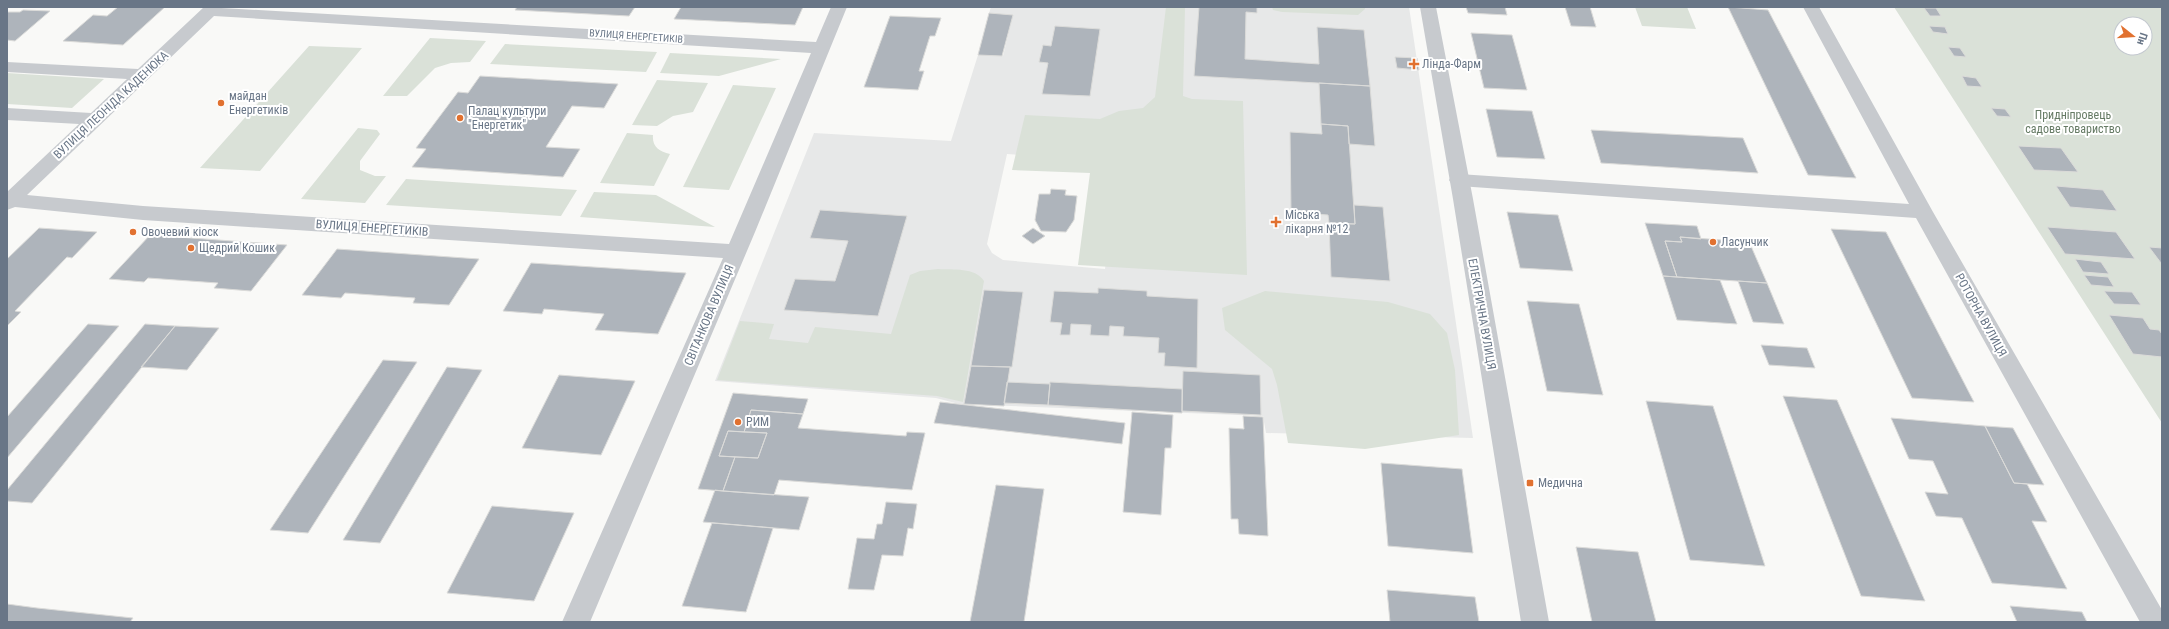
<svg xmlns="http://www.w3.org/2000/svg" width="2169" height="629" font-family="'Roboto Condensed',sans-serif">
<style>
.built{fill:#e7e8e8;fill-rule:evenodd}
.green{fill:#dae1d8;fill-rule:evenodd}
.building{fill:#aeb4bb;stroke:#dbdbd9}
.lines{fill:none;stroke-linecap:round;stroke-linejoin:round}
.minor{fill:#c7cace;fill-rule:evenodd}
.tertiary{fill:#c7cace;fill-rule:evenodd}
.poi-dot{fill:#e17130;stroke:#fff;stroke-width:1.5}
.labels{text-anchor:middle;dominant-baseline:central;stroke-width:4;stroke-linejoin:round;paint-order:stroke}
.far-street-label{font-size:10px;fill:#697687;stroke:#fff}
.poi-label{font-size:12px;fill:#697687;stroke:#fff;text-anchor:start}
.street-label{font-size:12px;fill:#697687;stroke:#fff}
.park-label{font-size:12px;fill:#657a64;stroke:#fff}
</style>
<rect width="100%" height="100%" fill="#f9f9f7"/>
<path class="built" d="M 991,7 L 1409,7 L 1473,438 L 1266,433 L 1263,416 L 959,404 L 936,398 L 715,381 L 814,133 L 951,141 L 978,55 L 1003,56 L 1013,15 L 989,13 ZM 1007,154 L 1083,159 L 1114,199 L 1105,269 L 1003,260 L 992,253 L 987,244 Z"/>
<path class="green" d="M 1166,7 L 1185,7 L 1183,96 L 1192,99 L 1243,101 L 1247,275 L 1078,265 L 1090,173 L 1012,170 L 1025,115 L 1100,119 L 1119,111 L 1143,108 L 1155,97 Z
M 1272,7 L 1365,7 L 1365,9 L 1358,15 L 1282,12 L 1273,10 Z
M 1635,7 L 1687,7 L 1696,29 L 1642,26 Z
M 1894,7 L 2162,7 L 2162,423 ZM 2121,24 L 2145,24 L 2145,48 L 2121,48 Z
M 430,38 L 486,41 L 470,62 L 451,63 L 435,68 L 407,96 L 383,96 Z
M 505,44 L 657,52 L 646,72 L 490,64 Z
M 309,46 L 362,48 L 260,171 L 200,168 Z
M 670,53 L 781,59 L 719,76 L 660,73 Z
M 7,73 L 104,79 L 72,108 L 7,104 Z
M 657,80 L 708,83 L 693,112 L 673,116 L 657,126 L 632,125 Z
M 733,85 L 776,88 L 729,190 L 683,187 Z
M 358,128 L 377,130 L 380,134 L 360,161 L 360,170 L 375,176 L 386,176 L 365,203 L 301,199 Z
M 627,133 L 653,135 C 652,147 659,151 670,154 L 654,186 L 600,183 Z
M 406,179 L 577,190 L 561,216 L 386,205 Z
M 594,192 L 656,195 L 715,227 L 580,217 Z
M 938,269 C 953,270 975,267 984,281 L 963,402 L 937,396 L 717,380 L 740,321 L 774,324 L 769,339 L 808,343 L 815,327 L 891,334 L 910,275 L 920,271 Z
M 1265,291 L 1388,302 L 1430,314 L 1447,333 L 1455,370 L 1459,435 L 1365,449 L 1288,443 L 1277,385 L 1272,369 L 1225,330 L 1222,308 Z"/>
<path class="building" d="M 118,7 L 165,7 L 123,45 L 63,41 L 93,15 L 107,16 Z
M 517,7 L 635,7 L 629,16 L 515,10 Z
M 681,7 L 803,7 L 795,25 L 674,19 Z
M 1199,7 L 1257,7 L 1257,13 L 1246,12 L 1245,59 L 1319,64 L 1317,27 L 1364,30 L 1370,86 L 1194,76 Z
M 1466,7 L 1505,7 L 1507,15 L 1468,13 Z
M 1565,7 L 1590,7 L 1596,27 L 1571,26 Z
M 1728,7 L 1768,10 L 1856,178 L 1808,175 Z
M 1924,8 L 1936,8 L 1941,16 L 1930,16 Z
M 23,10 L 50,11 L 15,41 L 7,40 L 7,12 L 20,12 Z
M 989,13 L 1013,15 L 1002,56 L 978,55 Z
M 890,16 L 941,18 L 935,36 L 930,36 L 919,71 L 924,71 L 918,90 L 864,87 Z
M 1055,26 L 1100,29 L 1090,96 L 1042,94 L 1048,63 L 1039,62 L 1043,45 L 1051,46 Z
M 1929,26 L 1945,27 L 1948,34 L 1933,32 Z
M 1471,33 L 1512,35 L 1527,90 L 1484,88 Z
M 1948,47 L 1960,48 L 1966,57 L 1954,56 Z
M 1395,57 L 1417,58 L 1419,70 L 1397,68 Z
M 480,76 L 618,84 L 604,108 L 572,106 L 546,147 L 580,149 L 563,177 L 412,167 L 426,149 L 416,148 L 458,92 L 468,93 Z
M 1962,76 L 1976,78 L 1982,87 L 1967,86 Z
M 1319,83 L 1370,86 L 1375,146 L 1349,144 L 1348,126 L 1321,124 Z
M 1991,108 L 2005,109 L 2011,117 L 1997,116 Z
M 1486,109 L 1532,111 L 1545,159 L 1497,157 Z
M 1321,124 L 1348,126 L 1355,224 L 1329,223 L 1328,215 L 1291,212 L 1290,132 L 1322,134 Z
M 1591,130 L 1743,138 L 1758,173 L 1601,163 Z
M 2018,146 L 2061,148 L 2078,172 L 2034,170 Z
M 2056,186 L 2103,190 L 2117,211 L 2070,207 Z
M 1051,189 L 1066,190 L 1065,195 L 1077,196 L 1074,220 L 1066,232 L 1041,231 L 1035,220 L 1039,194 L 1050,194 Z
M 1354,205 L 1383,207 L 1390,281 L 1331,277 L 1329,223 L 1355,224 Z
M 820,210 L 907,216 L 878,316 L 784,310 L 795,279 L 835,281 L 848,241 L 810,238 Z
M 1507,212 L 1558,215 L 1573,271 L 1520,268 Z
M 1645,223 L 1697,226 L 1701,239 L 1680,237 L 1682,242 L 1665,241 L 1677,277 L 1663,276 Z
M 2047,227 L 2116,232 L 2135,259 L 2065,254 Z
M 39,228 L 97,232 L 72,258 L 67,257 L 15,311 L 21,312 L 7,326 L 7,259 Z
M 1033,228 L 1045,236 L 1033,244 L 1022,236 Z
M 1831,229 L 1886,232 L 1974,402 L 1912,398 Z
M 150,235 L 287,245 L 251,291 L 214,288 L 218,283 L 148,278 L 144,282 L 109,279 Z
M 1680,237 L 1737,241 L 1738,246 L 1751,246 L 1767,283 L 1677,277 L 1665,241 L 1682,242 Z
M 2149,247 L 2162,248 L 2162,263 L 2161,263 Z
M 337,249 L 479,259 L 449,305 L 413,303 L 415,298 L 345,293 L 341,298 L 302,295 Z
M 2075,259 L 2101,262 L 2109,274 L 2083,272 Z
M 531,263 L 686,273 L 658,334 L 595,330 L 604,314 L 544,309 L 542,314 L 503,311 Z
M 2084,275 L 2108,277 L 2114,287 L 2091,285 Z
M 1663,276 L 1720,280 L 1737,324 L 1677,320 Z
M 1738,281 L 1767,283 L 1784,324 L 1753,322 Z
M 1098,288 L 1147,291 L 1147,296 L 1198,299 L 1197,368 L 1164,366 L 1165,353 L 1158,353 L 1159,338 L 1123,336 L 1124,327 L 1110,326 L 1109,336 L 1090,335 L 1091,325 L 1071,324 L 1070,335 L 1060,335 L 1062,323 L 1050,322 L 1054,291 L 1098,293 Z
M 984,290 L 1023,292 L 1012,367 L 971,366 Z
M 2104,291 L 2132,292 L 2141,305 L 2114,304 Z
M 1527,301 L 1579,304 L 1603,395 L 1547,391 Z
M 2109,315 L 2143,318 L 2150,329 L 2159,330 L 2162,334 L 2162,357 L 2133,354 Z
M 88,324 L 119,326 L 7,458 L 7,417 Z
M 145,324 L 175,326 L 32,503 L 7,501 L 7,490 Z
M 175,326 L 219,328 L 187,370 L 141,367 Z
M 1761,345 L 1807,348 L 1815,368 L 1769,365 Z
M 383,360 L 417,362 L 308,533 L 270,530 Z
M 971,366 L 1010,367 L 1004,406 L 964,404 Z
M 447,367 L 482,370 L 380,543 L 343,540 Z
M 1183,371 L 1260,375 L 1261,415 L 1182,411 Z
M 559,375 L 635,381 L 601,455 L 522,448 Z
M 1007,382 L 1050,384 L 1048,405 L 1004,403 Z
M 1050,382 L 1182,389 L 1182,413 L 1048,405 Z
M 733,393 L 808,399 L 803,414 L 751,410 L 744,432 L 728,431 L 719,456 L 735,457 L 723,491 L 698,489 Z
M 1783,396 L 1837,400 L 1925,601 L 1861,596 Z
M 1646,401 L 1713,406 L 1765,566 L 1690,560 Z
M 940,402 L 1125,423 L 1122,444 L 934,423 Z
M 751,410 L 803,414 L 798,428 L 906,436 L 907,432 L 925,433 L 912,490 L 779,480 L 774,495 L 723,491 L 735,457 L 758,458 L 767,433 L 744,432 Z
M 1132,412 L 1173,415 L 1171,448 L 1165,448 L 1161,515 L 1123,512 Z
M 1243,416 L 1263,417 L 1268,536 L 1239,534 L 1238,519 L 1231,519 L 1229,428 L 1244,429 Z
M 1891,418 L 1985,426 L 2014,483 L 2027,484 L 2047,522 L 2032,521 L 2067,589 L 1992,583 L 1962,518 L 1936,516 L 1925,492 L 1948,494 L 1933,461 L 1909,459 Z
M 1985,426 L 2013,428 L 2044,485 L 2014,483 Z
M 728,431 L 767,433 L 758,458 L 719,456 Z
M 1381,463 L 1462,469 L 1473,553 L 1388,546 Z
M 996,485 L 1044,489 L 1024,622 L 970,622 Z
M 715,490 L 723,491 L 809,497 L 799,530 L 703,522 Z
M 886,502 L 917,504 L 913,529 L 908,528 L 903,556 L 882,555 L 874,590 L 848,589 L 857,538 L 874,539 L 877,524 L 882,524 Z
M 492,506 L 574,513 L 534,601 L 447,593 Z
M 712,523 L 773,528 L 746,612 L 682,606 Z
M 1576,547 L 1638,552 L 1656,622 L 1592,622 Z
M 1387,590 L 1475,597 L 1479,622 L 1390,622 Z
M 7,604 L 37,608 L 133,618 L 130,622 L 7,622 Z
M 2010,606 L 2082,612 L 2087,622 L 2017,622 Z"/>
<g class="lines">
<path class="minor" d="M 204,7 L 816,42 L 831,7 L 847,7 L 755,232 L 590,622 L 562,622 L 723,258 L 143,220 L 15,207 L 7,210 L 7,192 L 79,124 L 7,120 L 7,108 L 91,113 L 127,79 L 7,72 L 7,62 L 138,69 ZM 214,16 L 811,53 L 729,244 L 143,206 L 27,195 Z
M 1803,7 L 1819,7 L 1933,212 L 2162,610 L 2162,622 L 2140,622 L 1916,218 L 1459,186 L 1452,185 L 1449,180 L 1452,175 L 1459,174 L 1909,204 Z"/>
<path class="tertiary" d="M 1420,7 L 1436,7 L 1473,199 L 1549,622 L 1521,622 L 1453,199 Z"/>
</g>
<g class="poi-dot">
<path d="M1412 58h4v4h4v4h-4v4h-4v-4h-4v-4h4z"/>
<circle cx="221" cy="103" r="4"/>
<circle cx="460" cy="118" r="4"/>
<path d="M1274 216h4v4h4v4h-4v4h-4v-4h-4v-4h4z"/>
<circle cx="133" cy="232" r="4"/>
<circle cx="1713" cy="242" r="4"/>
<circle cx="191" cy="248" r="4"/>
<circle cx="738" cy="422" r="4"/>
<rect x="1526" y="479" width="8" height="8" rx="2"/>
</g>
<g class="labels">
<g class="far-street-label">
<text transform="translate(636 36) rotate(4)">ВУЛИЦЯ ЕНЕРГЕТИКІВ</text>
</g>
<g class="poi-label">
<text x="1422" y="64">Лінда-Фарм</text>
<text x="229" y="96">майдан<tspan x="229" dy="14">Енергетиків</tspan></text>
<text x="468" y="111">Палац культури<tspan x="468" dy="14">"Енергетик"</tspan></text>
<text x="1285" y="215">Міська<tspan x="1285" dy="14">лікарня №12</tspan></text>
<text x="141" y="232">Овочевий кіоск</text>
<text x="1721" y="242">Ласунчик</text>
<text x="199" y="248">Щедрий Кошик</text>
<text x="746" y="422">РИМ</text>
<text x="1538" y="483">Медична</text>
</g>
<g class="street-label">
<text transform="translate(111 105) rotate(-43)">ВУЛИЦЯ ЛЕОНІДА КАДЕНЮКА</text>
<text transform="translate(372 228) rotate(4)">ВУЛИЦЯ ЕНЕРГЕТИКІВ</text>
<text transform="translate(1482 314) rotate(80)">ЕЛЕКТРИЧНА ВУЛИЦЯ</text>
<text transform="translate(709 315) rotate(-67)">СВІТАНКОВА ВУЛИЦЯ</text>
<text transform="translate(1981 315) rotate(61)">РОТОРНА ВУЛИЦЯ</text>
</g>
<g class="park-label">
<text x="2073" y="115">Придніпровець<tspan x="2073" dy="14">садове товариство</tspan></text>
</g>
</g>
<rect width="2169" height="629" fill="none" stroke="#697687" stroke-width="16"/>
<g transform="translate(2133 36) rotate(107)"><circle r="19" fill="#ffffff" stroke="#c3c8cf"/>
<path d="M0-3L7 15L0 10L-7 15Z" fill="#e17130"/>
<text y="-6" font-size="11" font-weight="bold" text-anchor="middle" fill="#697687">Пн</text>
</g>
</svg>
